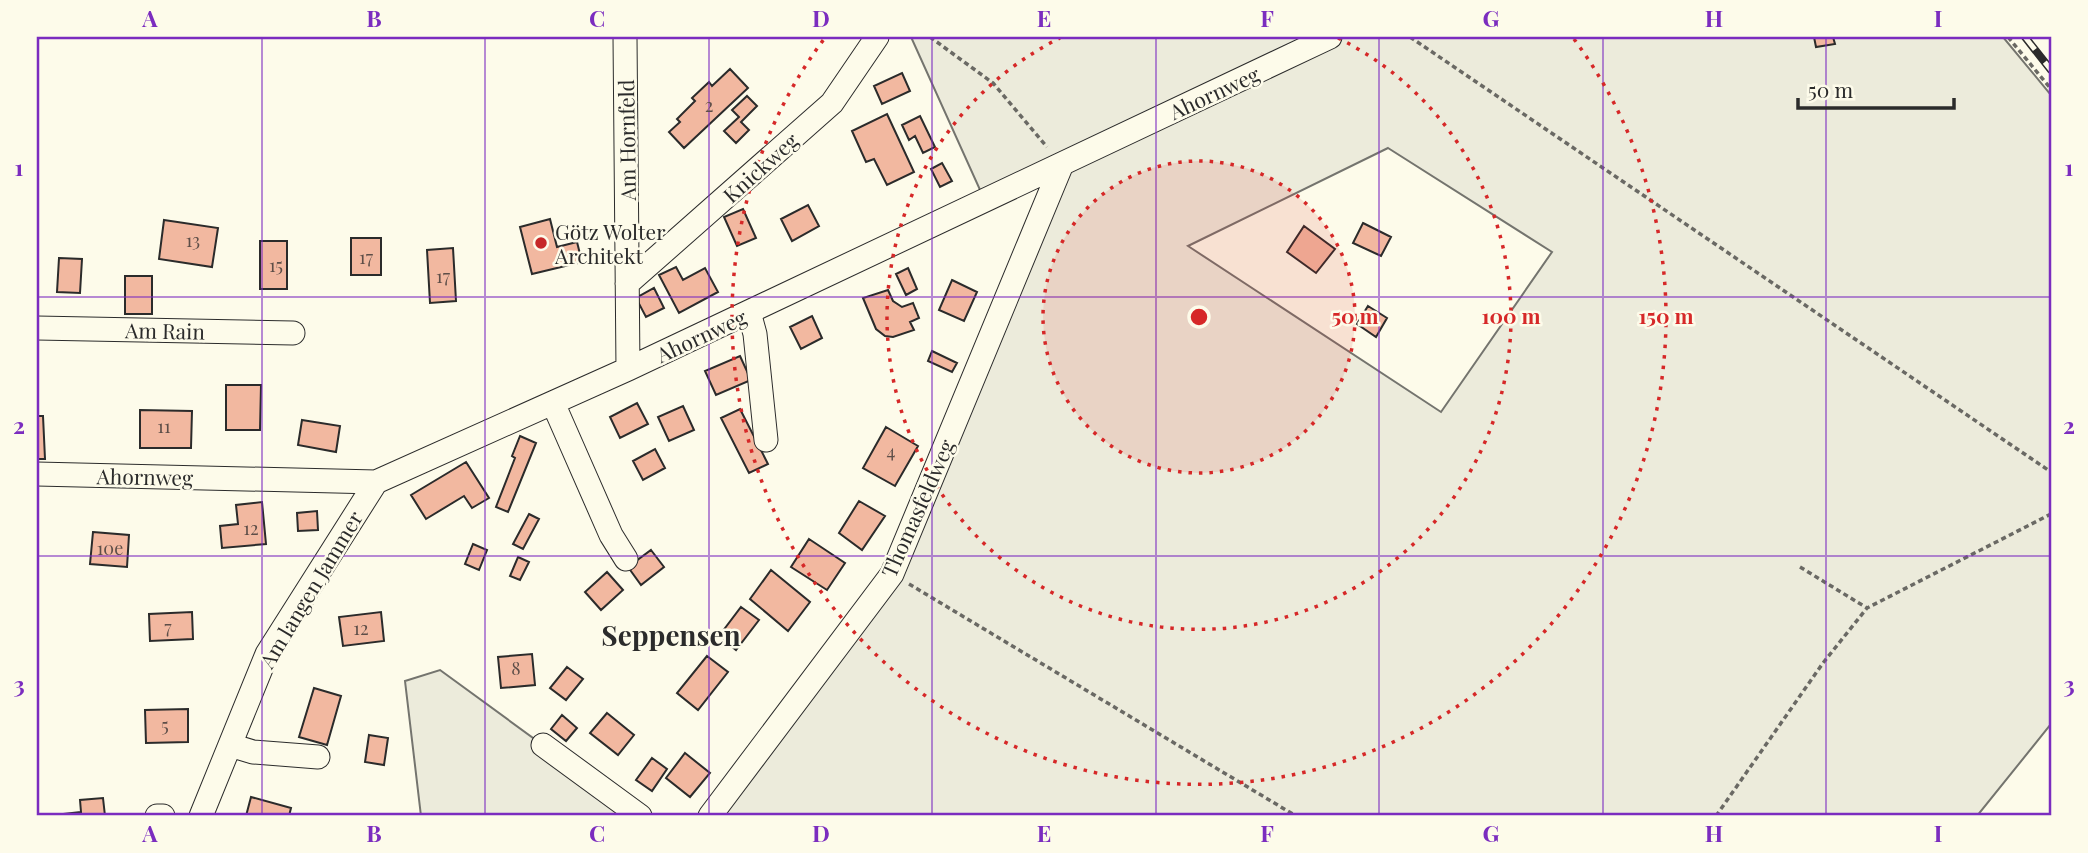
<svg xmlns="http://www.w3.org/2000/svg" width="2088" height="853" font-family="'Playfair Display',serif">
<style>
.green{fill:#ecebdb;stroke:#74746e;stroke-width:2;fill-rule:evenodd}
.building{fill:#f2b8a0;stroke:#2b2b2b;stroke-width:2}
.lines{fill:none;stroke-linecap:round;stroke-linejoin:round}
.minor-casing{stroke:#2b2b2b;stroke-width:25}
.path{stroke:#6a6964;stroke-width:3.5;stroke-dasharray:5 3.5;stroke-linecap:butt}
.minor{stroke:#fdfbea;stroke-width:23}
.rail-casing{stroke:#2b2b2b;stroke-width:8}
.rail{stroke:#fdfbea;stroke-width:5;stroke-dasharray:16;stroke-linecap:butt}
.grid{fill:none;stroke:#7b2cbf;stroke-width:2;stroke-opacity:0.55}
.ring{fill:none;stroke:#d62828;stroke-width:3.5;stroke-dasharray:3.5 7}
.poi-dot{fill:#c62828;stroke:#fdfbea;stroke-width:2.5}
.labels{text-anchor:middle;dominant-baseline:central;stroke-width:5;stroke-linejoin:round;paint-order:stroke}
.number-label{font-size:18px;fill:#5d4e48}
.street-label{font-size:21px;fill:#2b2b2b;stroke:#fdfbea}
.poi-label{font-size:21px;fill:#2b2b2b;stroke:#fdfbea;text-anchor:start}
.district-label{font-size:28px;font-weight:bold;fill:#2b2b2b;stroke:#fdfbea}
.centre{fill:#d62828;stroke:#fdfbea;stroke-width:3.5}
.ring-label{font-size:21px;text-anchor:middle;font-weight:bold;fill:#d62828;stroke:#fdfbea;stroke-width:5;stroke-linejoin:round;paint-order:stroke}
.neatline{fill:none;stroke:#7b2cbf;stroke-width:2.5}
.grid-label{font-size:23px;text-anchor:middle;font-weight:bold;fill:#7b2cbf}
</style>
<rect width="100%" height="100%" fill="#fdfbea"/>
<path class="green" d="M 911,37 L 2003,37 L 2051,95 L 2051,724 L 1977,816 L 710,816 L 892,574 L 1061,166 L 985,201 ZM 1388,148 L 1552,252 L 1441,412 L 1188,246 Z
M 440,670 L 640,816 L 421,816 L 405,681 Z"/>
<path class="building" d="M 1814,37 L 1833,37 L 1835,44 L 1816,47 Z
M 730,69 L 748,88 L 684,148 L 669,132 L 680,122 L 677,119 L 695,101 L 692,98 L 709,82 L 712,86 Z
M 902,73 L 910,91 L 882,104 L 874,86 Z
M 747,96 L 757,106 L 741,122 L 749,130 L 736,143 L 724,131 L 739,117 L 732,110 Z
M 887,114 L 914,172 L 887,185 L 874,159 L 866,162 L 852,131 Z
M 920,116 L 935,147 L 923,153 L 915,136 L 909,140 L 902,125 Z
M 942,163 L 952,181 L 940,187 L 931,169 Z
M 808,205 L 819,226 L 792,241 L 781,219 Z
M 743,209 L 756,238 L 737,246 L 724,217 Z
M 550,219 L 557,247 L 577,242 L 582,262 L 532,274 L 520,227 Z
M 164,220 L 218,228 L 212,267 L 159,259 Z
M 1363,223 L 1391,237 L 1381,256 L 1353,243 Z
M 1304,226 L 1335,249 L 1316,273 L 1287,252 Z
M 351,238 L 381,238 L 381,275 L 351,275 Z
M 260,241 L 287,241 L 287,289 L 260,289 Z
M 453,248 L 456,301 L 430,303 L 427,250 Z
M 59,258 L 82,259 L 80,293 L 57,292 Z
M 676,267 L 683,280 L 705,268 L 718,292 L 679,313 L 659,275 Z
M 908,268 L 917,289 L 906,295 L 896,274 Z
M 125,276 L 152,276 L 152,314 L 125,314 Z
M 952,280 L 977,292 L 964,321 L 939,310 Z
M 654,288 L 664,308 L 646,317 L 636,298 Z
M 888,290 L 893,301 L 902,307 L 913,303 L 919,318 L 910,322 L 914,330 L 893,337 L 885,336 L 876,329 L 863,298 Z
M 1368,306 L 1387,318 L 1376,337 L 1357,324 Z
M 812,316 L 822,338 L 801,349 L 790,327 Z
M 932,351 L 957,363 L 952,372 L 928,361 Z
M 740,356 L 751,380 L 716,395 L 705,371 Z
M 226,385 L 261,385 L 260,430 L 226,430 Z
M 637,403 L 648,424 L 620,438 L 610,417 Z
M 683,406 L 694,430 L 669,441 L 658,417 Z
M 740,409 L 768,464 L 749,473 L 721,418 Z
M 140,410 L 192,411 L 191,448 L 140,448 Z
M 37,416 L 43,416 L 45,459 L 37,459 Z
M 302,420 L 340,426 L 336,452 L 298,445 Z
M 886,427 L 918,446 L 895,486 L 863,468 Z
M 520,436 L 536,443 L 508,512 L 496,507 L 515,458 L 512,456 Z
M 655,449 L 665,468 L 643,480 L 633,461 Z
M 466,462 L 489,498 L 472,508 L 464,496 L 426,519 L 411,495 Z
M 859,501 L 885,516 L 862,550 L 839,533 Z
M 262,502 L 266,544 L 222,548 L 220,526 L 238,524 L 236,505 Z
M 317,511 L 318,530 L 298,531 L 297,513 Z
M 529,514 L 539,519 L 523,549 L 513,544 Z
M 93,532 L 129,535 L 127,567 L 90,564 Z
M 809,539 L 845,563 L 827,590 L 791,567 Z
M 473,544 L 487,550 L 479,570 L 465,564 Z
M 651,550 L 664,567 L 641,585 L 628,567 Z
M 518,557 L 529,562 L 520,580 L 510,576 Z
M 771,570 L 810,602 L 788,631 L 750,599 Z
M 607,572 L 623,590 L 601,610 L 585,592 Z
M 741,607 L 759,620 L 736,650 L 719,636 Z
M 192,612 L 193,639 L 150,641 L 149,614 Z
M 381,612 L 384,641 L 343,646 L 339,617 Z
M 532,654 L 535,685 L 501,688 L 498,657 Z
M 707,656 L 728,672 L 698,710 L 677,693 Z
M 567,667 L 583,679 L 566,700 L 550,688 Z
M 314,688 L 341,696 L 327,745 L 299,737 Z
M 188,709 L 188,742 L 146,743 L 145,710 Z
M 607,713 L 634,735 L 618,755 L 590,733 Z
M 562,715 L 577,728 L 566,741 L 551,729 Z
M 369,735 L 388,738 L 384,765 L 365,762 Z
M 685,753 L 710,773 L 690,797 L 666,778 Z
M 652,758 L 667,769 L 652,791 L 636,780 Z
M 251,797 L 291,808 L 289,816 L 246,816 Z
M 103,798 L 105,816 L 64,816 L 64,814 L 81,812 L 80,800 Z"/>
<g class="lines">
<defs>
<path id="minor" d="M 625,37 L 628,369
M 627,284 L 832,103 L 877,37
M 749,312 L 755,334 L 766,440
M 37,328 L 293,333
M 553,403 L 611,535 L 626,559
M 37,474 L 376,482 L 628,369 L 1330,37
M 230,745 L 253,752 L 318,757
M 543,745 L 640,816
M 157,816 L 163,816
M 201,816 L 267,654 L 376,482
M 710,816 L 892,574 L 1062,164"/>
</defs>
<use href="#minor" class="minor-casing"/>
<path class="path" d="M 930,37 L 993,83 L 1047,147
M 1410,37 L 2051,472
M 2008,37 L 2051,89
M 1800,567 L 1867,608
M 909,584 L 1296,816
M 1716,816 L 1823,663 L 1867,608 L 2051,514"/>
<use href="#minor" class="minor"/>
<defs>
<path id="rail" d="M 2025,37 L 2051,70"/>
</defs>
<use href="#rail" class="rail-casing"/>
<use href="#rail" class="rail"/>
</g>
<path class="grid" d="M 262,37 L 262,816M 485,37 L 485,816M 709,37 L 709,816M 932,37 L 932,816M 1156,37 L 1156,816M 1379,37 L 1379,816M 1603,37 L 1603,816M 1826,37 L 1826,816M 37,297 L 2051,297M 37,556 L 2051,556"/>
<circle cx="1199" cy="317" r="156" fill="#d62828" fill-opacity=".12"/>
<g class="ring">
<circle cx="1199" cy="317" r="156"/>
<path d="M1338 38A312 312 0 1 1 1060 38"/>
<path d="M1574 39A467 467 0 1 1 824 39"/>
</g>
<circle class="poi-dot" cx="541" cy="243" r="7"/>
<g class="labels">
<g class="number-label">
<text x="709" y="105">2</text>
<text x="193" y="240">13</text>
<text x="366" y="257">17</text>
<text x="276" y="265">15</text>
<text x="443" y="276">17</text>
<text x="164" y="426">11</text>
<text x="891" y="451">4</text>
<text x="251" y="528">12</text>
<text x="110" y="548">10e</text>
<text x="168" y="627">7</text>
<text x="361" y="628">12</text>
<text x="516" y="668">8</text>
<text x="165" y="725">5</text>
</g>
<g class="street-label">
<text transform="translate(1214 92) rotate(-25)">Ahornweg</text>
<text transform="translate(626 140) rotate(-91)">Am Hornfeld</text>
<text transform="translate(760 167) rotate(-42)">Knickweg</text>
<text transform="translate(165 330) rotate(1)">Am Rain</text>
<text transform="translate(701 335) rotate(-25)">Ahornweg</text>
<text transform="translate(145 476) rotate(1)">Ahornweg</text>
<text transform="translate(917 508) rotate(-66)">Thomasfeldweg</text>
<text transform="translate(310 589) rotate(-59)">Am langen Jammer</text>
</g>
<g class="poi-label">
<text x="555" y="231">Götz Wolter<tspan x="555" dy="24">Architekt</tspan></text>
</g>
<g class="district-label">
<text x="671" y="634">Seppensen</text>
</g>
</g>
<circle cx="1199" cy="317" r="10" class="centre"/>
<g class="ring-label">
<text x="1355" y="324">50 m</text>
<text x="1511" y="324">100 m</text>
<text x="1666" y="324">150 m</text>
</g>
<rect width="2088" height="853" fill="none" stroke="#fdfbea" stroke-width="77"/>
<path d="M1798 98v10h156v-10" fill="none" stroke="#2b2b2b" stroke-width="3.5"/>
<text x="1808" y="98" font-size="21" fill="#2b2b2b" stroke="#fdfbea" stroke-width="5" paint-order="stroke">50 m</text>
<rect x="38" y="38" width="2012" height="776" class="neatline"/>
<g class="grid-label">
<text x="150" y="27">A</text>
<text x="374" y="27">B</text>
<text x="597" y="27">C</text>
<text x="821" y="27">D</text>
<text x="1044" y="27">E</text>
<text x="1267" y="27">F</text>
<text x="1491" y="27">G</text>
<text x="1714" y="27">H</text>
<text x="1938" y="27">I</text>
<text x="19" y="176">1</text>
<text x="2069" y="176">1</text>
<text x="19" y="434">2</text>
<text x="2069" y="434">2</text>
<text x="19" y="693">3</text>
<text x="2069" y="693">3</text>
<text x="150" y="842">A</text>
<text x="374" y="842">B</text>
<text x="597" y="842">C</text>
<text x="821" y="842">D</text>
<text x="1044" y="842">E</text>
<text x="1267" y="842">F</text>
<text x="1491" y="842">G</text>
<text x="1714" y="842">H</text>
<text x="1938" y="842">I</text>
</g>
</svg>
